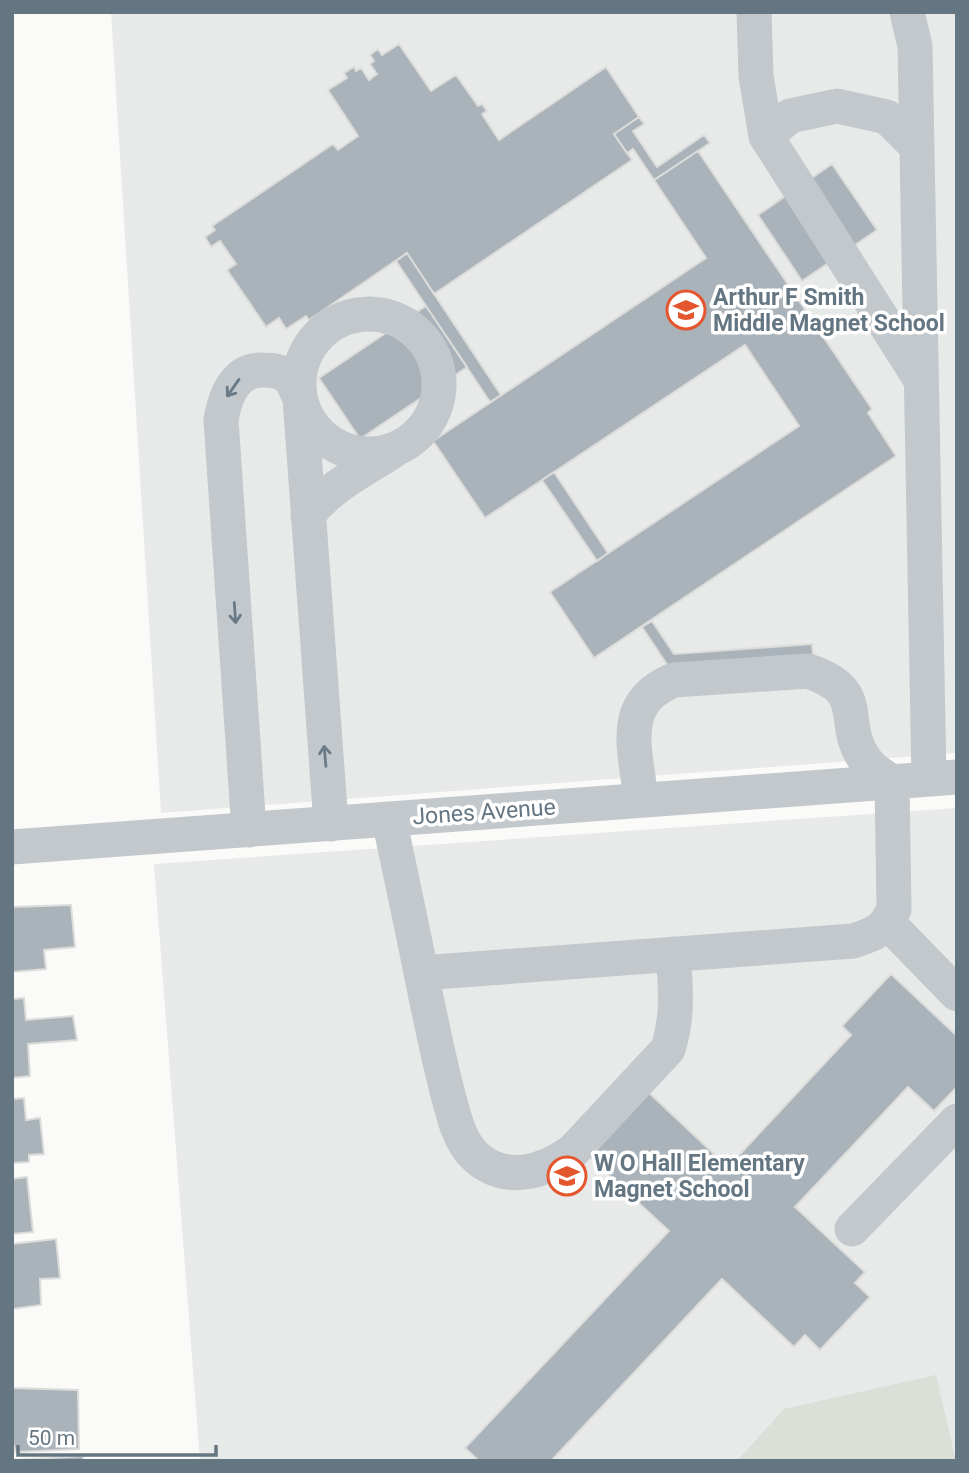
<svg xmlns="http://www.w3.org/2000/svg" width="969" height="1473" font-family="Roboto,sans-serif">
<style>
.built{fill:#e8e9e9}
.green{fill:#dadfd7}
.building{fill:#aab3b9;stroke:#dcdcda;stroke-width:2}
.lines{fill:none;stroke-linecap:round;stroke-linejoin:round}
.minor{stroke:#c3c8cc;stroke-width:35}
.oneway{stroke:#6a7a87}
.labels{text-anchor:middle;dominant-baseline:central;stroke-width:7;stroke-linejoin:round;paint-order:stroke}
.poi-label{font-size:23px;font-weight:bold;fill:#657683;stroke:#fff;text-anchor:start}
.street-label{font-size:23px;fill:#657683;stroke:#fff}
</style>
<rect width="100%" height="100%" fill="#fafaf8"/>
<path class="built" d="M 111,12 L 957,12 L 957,753 L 161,813 Z
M 957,808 L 957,1461 L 200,1461 L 154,864 Z"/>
<path class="green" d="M 936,1375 L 956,1461 L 737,1461 L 784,1409 Z"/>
<path class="building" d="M 399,44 L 431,91 L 456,75 L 478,106 L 482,104 L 487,111 L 482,114 L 499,140 L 606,67 L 639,117 L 614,134 L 632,160 L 434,294 L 407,253 L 309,320 L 306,316 L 286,329 L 279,318 L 266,327 L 227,270 L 236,264 L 220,241 L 211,247 L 205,237 L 215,230 L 212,226 L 333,144 L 338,150 L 358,136 L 328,90 L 347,78 L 344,73 L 354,67 L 356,71 L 361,68 L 369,80 L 377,74 L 370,64 L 374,61 L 370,55 L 378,49 L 382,55 Z
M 639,117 L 644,124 L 633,131 L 657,167 L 704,135 L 710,143 L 654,180 L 633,149 L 627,153 L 614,134 Z
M 698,151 L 872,409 L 868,413 L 896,456 L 594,658 L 550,592 L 799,426 L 745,345 L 485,518 L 433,441 L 706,258 L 654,180 Z
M 832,164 L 877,230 L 802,281 L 758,215 Z
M 407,253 L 501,395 L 490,402 L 396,261 Z
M 426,306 L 467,367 L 360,439 L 319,378 Z
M 554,472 L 608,553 L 597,561 L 542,480 Z
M 652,621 L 674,654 L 812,644 L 814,664 L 668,666 L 642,627 Z
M 71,905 L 75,947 L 44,950 L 46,969 L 12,972 L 12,907 Z
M 891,974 L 957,1036 L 957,1087 L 934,1111 L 908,1087 L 795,1207 L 865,1272 L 855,1283 L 870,1297 L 820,1350 L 805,1335 L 794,1347 L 722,1279 L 551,1461 L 479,1461 L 465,1448 L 669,1231 L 586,1154 L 646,1090 L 728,1167 L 851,1035 L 842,1026 Z
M 24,998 L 26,1020 L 73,1016 L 77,1040 L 28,1044 L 30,1076 L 12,1078 L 12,999 Z
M 24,1098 L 26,1120 L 40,1118 L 44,1154 L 29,1155 L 29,1162 L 12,1163 L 12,1099 Z
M 27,1177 L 33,1232 L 12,1234 L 12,1179 Z
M 56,1239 L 60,1278 L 40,1279 L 41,1305 L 12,1309 L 12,1244 Z
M 12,1388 L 78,1390 L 79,1449 L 16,1452 L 12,1440 Z
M 83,1456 L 83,1461 L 17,1461 L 17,1460 Z"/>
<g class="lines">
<path class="minor" d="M 754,12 L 756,76 L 766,136 L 921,380
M 907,12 L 915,46 L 929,779
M 766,136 L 790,116 L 837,106 L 887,117 L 917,147
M299 384a70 70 0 1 1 140 0a70 70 0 1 1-140 0Z
M 308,515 C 329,487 364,470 393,451
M 389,819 C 402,880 415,941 427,1002 C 436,1043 444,1086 457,1126 C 461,1137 467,1149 476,1157 C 506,1184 544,1172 573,1151 L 668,1049 C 678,1018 676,987 673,954
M 249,830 L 221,420 C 225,396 235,369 263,370 C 273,370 281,371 289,378 C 294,383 296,391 300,398 L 331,824
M 12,847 L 957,777
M 888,923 L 957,994
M 421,973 L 853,941 C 875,934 885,930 894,909 L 892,782 C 883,776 872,770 866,761 C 837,723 872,692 808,671 L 674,680 C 617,703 636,750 641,800
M 852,1229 L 957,1121"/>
</g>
<defs><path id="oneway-shaft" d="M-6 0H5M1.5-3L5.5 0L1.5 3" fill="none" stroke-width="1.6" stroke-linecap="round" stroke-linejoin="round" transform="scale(1.75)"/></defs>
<g class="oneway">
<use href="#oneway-shaft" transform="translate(233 388) rotate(125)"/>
<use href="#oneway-shaft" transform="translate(235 613) rotate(86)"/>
<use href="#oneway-shaft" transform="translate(325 756) rotate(-95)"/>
</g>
<defs>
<symbol id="school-ring" viewBox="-11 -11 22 22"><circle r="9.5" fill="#fff" stroke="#e4572e" stroke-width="1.5"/><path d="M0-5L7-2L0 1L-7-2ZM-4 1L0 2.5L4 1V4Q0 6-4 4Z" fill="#e4572e"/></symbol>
</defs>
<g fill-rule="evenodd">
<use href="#school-ring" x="664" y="288" width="44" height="44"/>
<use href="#school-ring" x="545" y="1154" width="44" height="44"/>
</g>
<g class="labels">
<g class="poi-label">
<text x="713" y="297">Arthur F Smith<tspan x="713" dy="26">Middle Magnet School</tspan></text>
<text x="594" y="1163">W O Hall Elementary<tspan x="594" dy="26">Magnet School</tspan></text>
</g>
<g class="street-label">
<text transform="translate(484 812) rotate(-4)">Jones Avenue</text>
</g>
</g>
<rect width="969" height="1473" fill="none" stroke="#657683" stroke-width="28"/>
<path d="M18 1445v10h198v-10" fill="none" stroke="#657683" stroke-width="3.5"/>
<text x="28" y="1445" font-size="21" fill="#657683" stroke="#ffffff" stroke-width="5" paint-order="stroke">50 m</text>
</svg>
